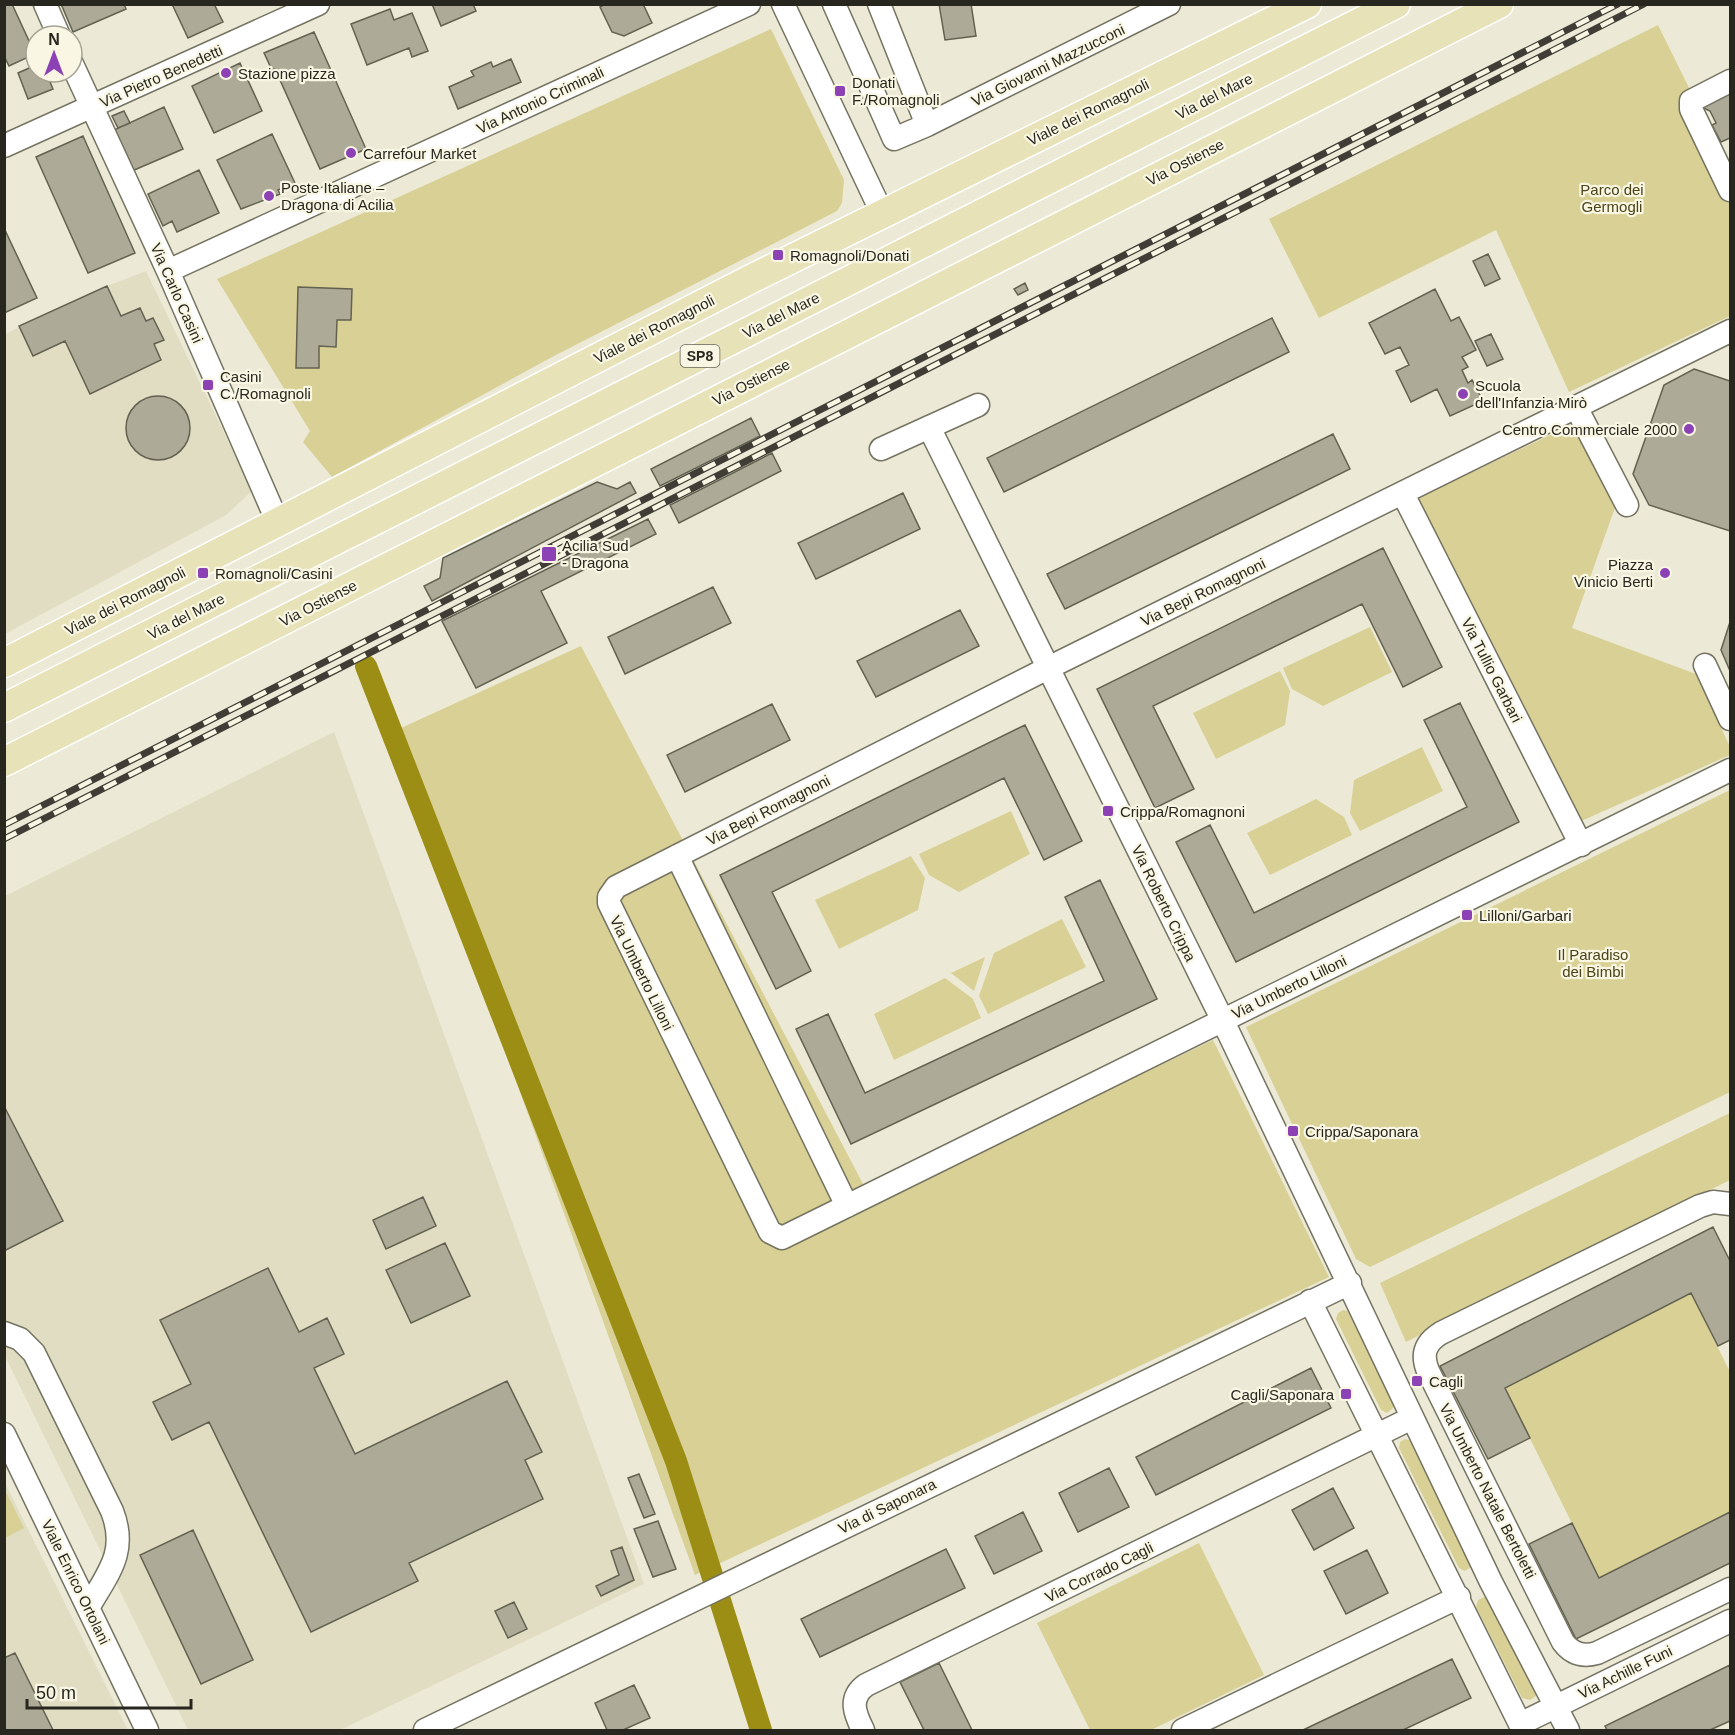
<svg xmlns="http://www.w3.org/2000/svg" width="1735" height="1735" font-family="Arial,sans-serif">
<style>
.built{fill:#e0ddc2}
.green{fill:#d8d094}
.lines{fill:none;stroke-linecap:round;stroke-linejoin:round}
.canal{stroke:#9c8d14;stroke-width:22}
.building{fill:#adab98;stroke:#636150;stroke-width:1.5}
.minor-casing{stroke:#757361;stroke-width:25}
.major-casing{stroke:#fff;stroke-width:31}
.minor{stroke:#fff;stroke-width:22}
.major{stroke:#e8e2b8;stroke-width:28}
.rail-casing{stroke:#3f3d35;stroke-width:7}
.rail{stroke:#f9f7e3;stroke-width:4.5;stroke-dasharray:14;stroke-linecap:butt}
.poi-dot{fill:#8c42b4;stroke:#f9f7e3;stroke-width:2}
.labels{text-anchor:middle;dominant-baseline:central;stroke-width:4.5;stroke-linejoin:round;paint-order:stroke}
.shield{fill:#f9f7e3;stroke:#66655a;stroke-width:1.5}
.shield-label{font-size:14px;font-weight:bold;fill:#27261f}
.street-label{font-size:15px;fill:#27261f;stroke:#f9f7e3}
.poi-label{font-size:15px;fill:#27261f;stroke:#f9f7e3;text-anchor:start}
.park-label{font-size:15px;fill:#4a4418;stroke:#f9f7e3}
</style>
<rect width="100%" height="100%" fill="#ecead6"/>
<path class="built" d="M 146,271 L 252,491 L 226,515 L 5,634 L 5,334 L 107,286 Z
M 334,732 L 644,1584 L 340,1730 L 188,1730 L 5,1356 L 5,896 Z
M 5,1483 L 128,1730 L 5,1730 Z"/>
<path class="green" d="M 1658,25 L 1730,171 L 1730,316 L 1569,392 L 1496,230 L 1319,318 L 1269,219 Z
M 771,29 L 844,180 L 842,203 L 837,211 L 552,357 L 332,477 L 303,442 L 310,431 L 217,279 Z
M 1571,425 L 1617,502 L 1572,628 L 1696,674 L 1730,747 L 1730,755 L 1579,822 L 1416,499 Z
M 1370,627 L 1392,672 L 1323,706 L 1292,689 L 1283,668 Z
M 581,646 L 873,1203 L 1213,1040 L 1329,1277 L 695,1575 L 390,733 Z
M 1280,671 L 1290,691 L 1285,725 L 1216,759 L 1193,713 Z
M 1422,747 L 1443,791 L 1360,831 L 1350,813 L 1354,780 Z
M 1730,790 L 1730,1092 L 1370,1267 L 1356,1259 L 1246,1027 Z
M 1316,799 L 1344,817 L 1352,835 L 1270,875 L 1247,833 Z
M 1011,811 L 1030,854 L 959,892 L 929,875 L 919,854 Z
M 911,856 L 925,878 L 918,910 L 839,949 L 815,900 Z
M 1062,919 L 1086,967 L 988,1014 L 979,996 L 994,953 Z
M 985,957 L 974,991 L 951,973 Z
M 945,978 L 973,999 L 981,1018 L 894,1060 L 874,1014 Z
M 1730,1113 L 1730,1180 L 1406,1342 L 1380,1283 Z
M 1691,1293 L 1730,1372 L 1730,1512 L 1599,1578 L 1505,1388 Z
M 1343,1310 L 1348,1311 L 1394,1400 L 1393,1408 L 1387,1413 L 1381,1410 L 1336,1319 L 1338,1313 Z
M 1405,1439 L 1411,1441 L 1472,1561 L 1471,1567 L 1465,1571 L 1459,1568 L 1399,1448 L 1400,1442 Z
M 4,1488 L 24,1528 L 5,1538 L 4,1538 Z
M 1199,1543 L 1264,1675 L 1151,1730 L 1090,1730 L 1037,1623 Z
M 1484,1597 L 1490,1598 L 1536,1689 L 1536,1696 L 1530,1700 L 1522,1698 L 1476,1607 L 1478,1600 Z"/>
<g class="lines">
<path class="canal" d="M 366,666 L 676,1461 L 761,1730"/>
</g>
<path class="building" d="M 4,4 L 12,4 L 35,54 L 9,66 L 4,56 Z
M 61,4 L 124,4 L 126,9 L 73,32 Z
M 172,4 L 214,4 L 223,22 L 188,38 Z
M 432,4 L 473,4 L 476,11 L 441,26 Z
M 605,4 L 643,4 L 652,23 L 624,36 L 612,32 L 600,7 Z
M 939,4 L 971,4 L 976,36 L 945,40 Z
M 390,9 L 394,20 L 412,13 L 428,51 L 412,57 L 409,48 L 367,65 L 351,24 Z
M 314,32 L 366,149 L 320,169 L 275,69 L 272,70 L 264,53 Z
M 511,59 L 521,82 L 458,109 L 449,87 L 474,76 L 471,71 L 491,62 L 493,67 Z
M 240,63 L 262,111 L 214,133 L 192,86 Z
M 36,65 L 36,72 L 46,72 L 53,89 L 28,99 L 18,73 Z
M 1730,90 L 1730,138 L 1721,142 L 1712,125 L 1716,123 L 1710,111 L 1699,106 Z
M 164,107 L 183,149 L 132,171 L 114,130 Z
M 124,111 L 130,123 L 118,128 L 112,116 Z
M 272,134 L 295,183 L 278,190 L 280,194 L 241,209 L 217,160 Z
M 83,136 L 135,253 L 88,273 L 36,157 Z
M 199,170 L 219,213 L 177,232 L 172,221 L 163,226 L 148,194 Z
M 4,228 L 37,298 L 4,313 Z
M 1488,254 L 1500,279 L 1485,286 L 1473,261 Z
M 1025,283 L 1028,290 L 1018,295 L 1014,289 Z
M 107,286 L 121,316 L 140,308 L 146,321 L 153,318 L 164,340 L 154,344 L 161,360 L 90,394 L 65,341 L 33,356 L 19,326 Z
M 298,287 L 352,289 L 351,320 L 337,320 L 336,347 L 319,346 L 319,368 L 296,368 Z
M 1435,289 L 1451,321 L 1459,317 L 1476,350 L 1462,357 L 1468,367 L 1462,370 L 1468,383 L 1472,380 L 1483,401 L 1450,416 L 1437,389 L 1411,402 L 1396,371 L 1409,365 L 1400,347 L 1385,354 L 1369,323 Z
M 1272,318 L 1289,352 L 1004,492 L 987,458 Z
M 1491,334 L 1503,359 L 1487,366 L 1475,341 Z
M 1694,369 L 1730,381 L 1730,531 L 1649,505 L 1633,474 L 1664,385 Z
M126 428a32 32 0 1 1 64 0a32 32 0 1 1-64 0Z
M 751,418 L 760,436 L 660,486 L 651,469 Z
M 1333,434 L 1350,469 L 1065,609 L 1047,574 Z
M 772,453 L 781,471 L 679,523 L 670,505 Z
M 597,482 L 617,489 L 630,482 L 636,493 L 432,601 L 424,586 L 440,578 L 443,558 Z
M 903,493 L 920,529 L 816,579 L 798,543 Z
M 648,519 L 656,534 L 541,591 L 567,643 L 476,688 L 442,621 Z
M 1383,548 L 1442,667 L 1403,687 L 1362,604 L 1153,706 L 1194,789 L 1155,808 L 1097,689 Z
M 713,587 L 731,623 L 625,674 L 608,637 Z
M 960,610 L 979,646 L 876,697 L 857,661 Z
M 1730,622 L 1730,671 L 1721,650 Z
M 1460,703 L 1519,822 L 1236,962 L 1176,842 L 1210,825 L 1254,913 L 1467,807 L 1424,720 Z
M 772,704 L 790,740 L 685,792 L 667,755 Z
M 1025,725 L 1082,841 L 1044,860 L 1004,778 L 772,892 L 811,971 L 776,989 L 720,875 Z
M 1100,880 L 1157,999 L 851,1144 L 796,1029 L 828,1014 L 865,1093 L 1104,981 L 1065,897 Z
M 4,1106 L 63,1221 L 4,1251 Z
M 423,1197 L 436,1226 L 386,1249 L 373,1220 Z
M 1713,1227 L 1730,1261 L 1730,1340 L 1718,1346 L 1691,1293 L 1505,1388 L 1530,1438 L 1488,1459 L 1440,1366 Z
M 445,1243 L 470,1296 L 411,1323 L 386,1270 Z
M 268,1268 L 299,1332 L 327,1318 L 344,1354 L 314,1368 L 355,1454 L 507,1381 L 542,1452 L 525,1460 L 543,1499 L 409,1563 L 418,1581 L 311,1632 L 209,1422 L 172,1440 L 153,1402 L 191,1384 L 160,1320 Z
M 1311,1368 L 1331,1408 L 1156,1495 L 1136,1457 Z
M 1109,1468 L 1129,1507 L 1078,1532 L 1059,1493 Z
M 639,1474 L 655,1514 L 644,1518 L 628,1478 Z
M 1333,1488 L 1354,1528 L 1314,1550 L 1292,1510 Z
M 1023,1512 L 1042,1551 L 994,1574 L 975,1536 Z
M 1730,1512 L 1730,1563 L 1576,1639 L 1529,1544 L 1572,1523 L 1599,1578 Z
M 658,1521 L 676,1569 L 653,1577 L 634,1529 Z
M 193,1530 L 253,1660 L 201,1684 L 140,1555 Z
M 622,1547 L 634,1580 L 601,1596 L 596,1586 L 619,1575 L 611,1551 Z
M 946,1549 L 965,1588 L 820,1657 L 801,1619 Z
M 1367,1550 L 1388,1593 L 1346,1614 L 1324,1571 Z
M 514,1602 L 527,1629 L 508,1638 L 495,1611 Z
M 15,1653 L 53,1730 L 4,1730 L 4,1658 Z
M 1452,1659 L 1471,1698 L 1403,1730 L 1303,1730 Z
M 939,1663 L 972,1730 L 924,1730 L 900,1682 Z
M 1730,1665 L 1730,1721 L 1710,1730 L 1607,1730 L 1605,1726 Z
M 634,1685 L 650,1718 L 623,1730 L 607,1730 L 595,1703 Z"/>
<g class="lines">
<defs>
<path id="minor" d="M 45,4 L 59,36
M 783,4 L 882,213
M 834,4 L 894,139 L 927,125 L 879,4
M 72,64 L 168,271 L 278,523
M 1730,81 L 1691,101 L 1691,109 L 1730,190
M 927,125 L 1169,4
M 4,146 L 318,4
M 168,271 L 749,4
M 1730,331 L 1048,668 L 616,887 L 609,897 L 609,903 L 770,1232 L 782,1238 L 1730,770
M 1577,409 L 1627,505
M 929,427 L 1222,1019 L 1491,1582 L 1568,1730
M 881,449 L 978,405
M 1403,494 L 1581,845
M 1705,665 L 1730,719
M 677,856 L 847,1206
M 1730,1204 L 1713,1202 L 1700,1206 L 1441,1333 C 1425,1343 1421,1354 1428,1371 L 1563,1642 C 1572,1654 1583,1657 1597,1653 L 1730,1589
M 1310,1301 L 1523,1730
M 4,1333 L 20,1339 L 34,1353 L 112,1511 C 128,1552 108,1573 88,1608
M 4,1434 L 147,1730
M 1520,1724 L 1730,1621
M 425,1730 L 1350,1283
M 863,1730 C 855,1714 848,1698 866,1685 L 1412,1418
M 1183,1730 L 1459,1597"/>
<path id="major" d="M 4,663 L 751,279 L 1307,4
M 4,708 L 1396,4
M 4,762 L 1499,4"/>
</defs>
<use href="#minor" class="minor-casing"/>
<use href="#major" class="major-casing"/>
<use href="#minor" class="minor"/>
<use href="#major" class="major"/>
<defs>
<path id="rail" d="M 4,825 L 1618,4
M 4,839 L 1644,4"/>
</defs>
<use href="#rail" class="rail-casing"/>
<use href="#rail" class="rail"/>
</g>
<g class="poi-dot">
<circle cx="226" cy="73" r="6"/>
<rect x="834" y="85" width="12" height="12" rx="3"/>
<circle cx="351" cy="153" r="6"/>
<circle cx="269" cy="196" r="6"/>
<rect x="772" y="249" width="12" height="12" rx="3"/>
<rect x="202" y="379" width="12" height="12" rx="3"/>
<circle cx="1463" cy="394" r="6"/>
<circle cx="1689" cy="429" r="6"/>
<rect x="541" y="546" width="16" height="16" rx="3"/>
<rect x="197" y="567" width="12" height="12" rx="3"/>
<circle cx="1665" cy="573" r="6"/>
<rect x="1102" y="805" width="12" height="12" rx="3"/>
<rect x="1461" y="909" width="12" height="12" rx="3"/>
<rect x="1287" y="1125" width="12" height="12" rx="3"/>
<rect x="1411" y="1375" width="12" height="12" rx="3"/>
<rect x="1340" y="1388" width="12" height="12" rx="3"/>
</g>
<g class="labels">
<rect class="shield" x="680.5" y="345" width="39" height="22" rx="4.5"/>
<g class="shield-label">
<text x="700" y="356">SP8</text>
</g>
<g class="street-label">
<text transform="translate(1048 65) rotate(-26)">Via Giovanni Mazzucconi</text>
<text transform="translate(161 76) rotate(-24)">Via Pietro Benedetti</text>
<text transform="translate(1214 96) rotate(-27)">Via del Mare</text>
<text transform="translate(540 100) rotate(-25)">Via Antonio Criminali</text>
<text transform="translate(1088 112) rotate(-26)">Viale dei Romagnoli</text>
<text transform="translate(1185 162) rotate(-27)">Via Ostiense</text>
<text transform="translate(177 293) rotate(66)">Via Carlo Casini</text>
<text transform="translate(781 315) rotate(-27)">Via del Mare</text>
<text transform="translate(654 329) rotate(-27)">Viale dei Romagnoli</text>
<text transform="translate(751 382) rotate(-27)">Via Ostiense</text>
<text transform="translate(1203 592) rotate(-26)">Via Bepi Romagnoni</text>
<text transform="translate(125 601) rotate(-27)">Viale dei Romagnoli</text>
<text transform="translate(318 603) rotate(-27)">Via Ostiense</text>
<text transform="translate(186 616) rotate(-27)">Via del Mare</text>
<text transform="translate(1492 670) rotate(63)">Via Tullio Garbari</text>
<text transform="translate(768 810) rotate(-27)">Via Bepi Romagnoni</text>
<text transform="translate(1164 903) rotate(64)">Via Roberto Crippa</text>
<text transform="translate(642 973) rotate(64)">Via Umberto Lilloni</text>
<text transform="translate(1289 987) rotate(-26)">Via Umberto Lilloni</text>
<text transform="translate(1488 1491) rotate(63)">Via Umberto Natale Bertoletti</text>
<text transform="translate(887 1506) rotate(-26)">Via di Saponara</text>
<text transform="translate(1099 1572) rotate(-26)">Via Corrado Cagli</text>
<text transform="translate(76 1582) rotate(64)">Viale Enrico Ortolani</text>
<text transform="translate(1625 1672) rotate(-26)">Via Achille Funi</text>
</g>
<g class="poi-label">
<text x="238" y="73">Stazione pizza</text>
<text x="852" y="82">Donati<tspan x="852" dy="17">F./Romagnoli</tspan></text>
<text x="363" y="153">Carrefour Market</text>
<text x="281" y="187">Poste Italiane –<tspan x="281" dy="17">Dragona di Acilia</tspan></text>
<text x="790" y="255">Romagnoli/Donati</text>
<text x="220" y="376">Casini<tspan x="220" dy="17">C./Romagnoli</tspan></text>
<text x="1475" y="385">Scuola<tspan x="1475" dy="17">dell'Infanzia Mirò</tspan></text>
<text x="1677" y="429" text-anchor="end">Centro Commerciale 2000</text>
<text x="562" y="545">Acilia Sud<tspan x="562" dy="17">- Dragona</tspan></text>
<text x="1653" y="564" text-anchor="end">Piazza<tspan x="1653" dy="17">Vinicio Berti</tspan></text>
<text x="215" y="573">Romagnoli/Casini</text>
<text x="1120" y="811">Crippa/Romagnoni</text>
<text x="1479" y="915">Lilloni/Garbari</text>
<text x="1305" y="1131">Crippa/Saponara</text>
<text x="1429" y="1381">Cagli</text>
<text x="1334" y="1394" text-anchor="end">Cagli/Saponara</text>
</g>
<g class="park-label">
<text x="1612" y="189">Parco dei<tspan x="1612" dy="17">Germogli</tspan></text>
<text x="1593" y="954">Il Paradiso<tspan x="1593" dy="17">dei Bimbi</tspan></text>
</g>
</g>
<rect width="1735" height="1735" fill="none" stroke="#27261f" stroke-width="12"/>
<g transform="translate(54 54)"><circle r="28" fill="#f9f7e3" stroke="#a5a395" stroke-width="1.5"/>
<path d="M0-4.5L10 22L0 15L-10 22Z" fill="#8c42b4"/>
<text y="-9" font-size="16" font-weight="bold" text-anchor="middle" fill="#27261f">N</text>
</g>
<path d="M27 1699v9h164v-9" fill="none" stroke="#27261f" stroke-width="3"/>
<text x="36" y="1699" font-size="18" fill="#27261f" stroke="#f9f7e3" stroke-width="4.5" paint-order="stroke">50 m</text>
</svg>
